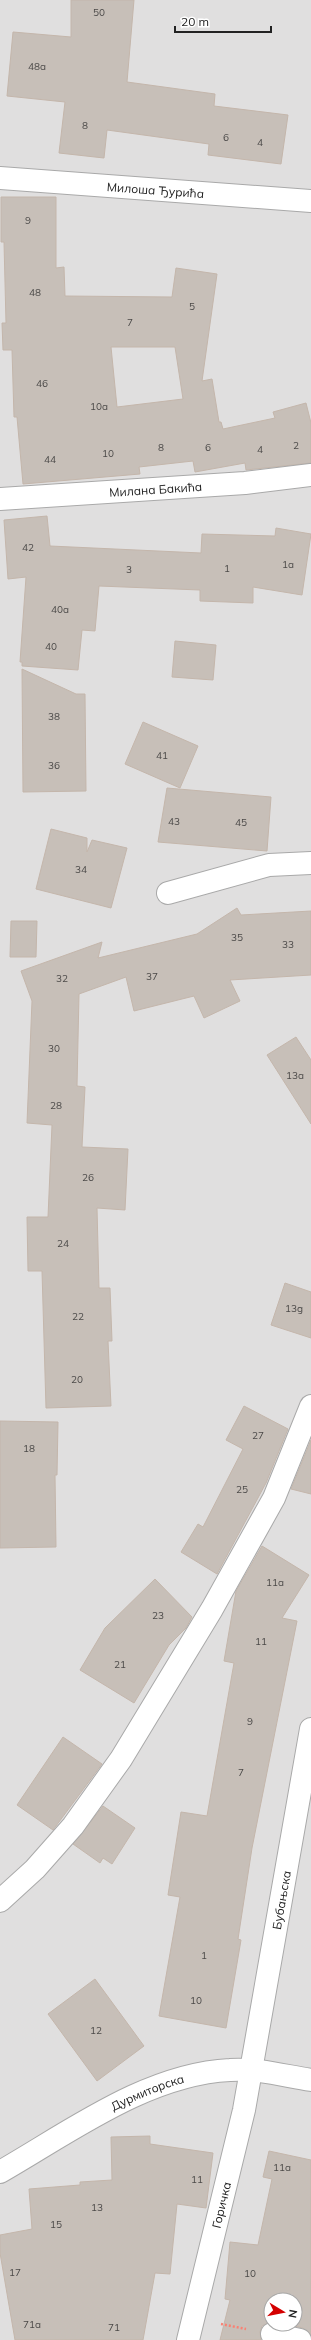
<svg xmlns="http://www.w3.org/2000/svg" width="311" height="2340" font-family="Mulish,sans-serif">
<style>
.residential{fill:#e0dfdf;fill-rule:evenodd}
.building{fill:#c7bfb8;stroke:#c4b6ab;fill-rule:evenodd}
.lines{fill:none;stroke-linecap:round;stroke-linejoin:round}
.minor-casing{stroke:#a9a9a9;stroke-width:24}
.path{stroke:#fa8072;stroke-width:2.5;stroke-dasharray:2 2;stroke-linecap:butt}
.minor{stroke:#fff;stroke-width:22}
.labels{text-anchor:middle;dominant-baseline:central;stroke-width:4;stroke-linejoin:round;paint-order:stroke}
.number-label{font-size:10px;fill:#4b4948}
.street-label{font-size:12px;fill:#222;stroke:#fff}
</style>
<rect width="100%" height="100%" fill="#f2efe9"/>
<path class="residential" d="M 0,0 L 311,0 L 311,2340 L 0,2340 ZM 271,2300 L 295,2300 L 295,2324 L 271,2324 Z"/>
<path class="building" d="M 71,0 L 134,0 L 127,82 L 215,94 L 214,106 L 288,115 L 281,164 L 208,155 L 209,144 L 107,130 L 104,158 L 59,153 L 65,102 L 7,96 L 13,32 L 71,37 Z
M 1,197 L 56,197 L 56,268 L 64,267 L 65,296 L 172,297 L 176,268 L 217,274 L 202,381 L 212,379 L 219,422 L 221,422 L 223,429 L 275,418 L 273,412 L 306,403 L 311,423 L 311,463 L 246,470 L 245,463 L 195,472 L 193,461 L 139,467 L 140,474 L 23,484 L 17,417 L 14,417 L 12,350 L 3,350 L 2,323 L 6,323 L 4,242 L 1,242 ZM 111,347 L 175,347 L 183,399 L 117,407 Z
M 47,516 L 50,546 L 201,553 L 202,534 L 275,536 L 276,528 L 311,534 L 302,595 L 253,587 L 253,603 L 200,601 L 200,590 L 99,586 L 95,631 L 82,630 L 78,670 L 22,666 L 22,662 L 20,662 L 26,577 L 8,579 L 4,520 Z
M 175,641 L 216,645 L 213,680 L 172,677 Z
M 22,669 L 76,694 L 85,694 L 86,791 L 23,792 Z
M 143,722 L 198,746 L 180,788 L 125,764 Z
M 167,788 L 271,797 L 267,851 L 158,842 Z
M 51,829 L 87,838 L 87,852 L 92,840 L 127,848 L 111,908 L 36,889 Z
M 237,908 L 241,915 L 311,911 L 311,975 L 230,980 L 240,1001 L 204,1018 L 194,996 L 134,1011 L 126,977 L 79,994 L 77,1086 L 85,1087 L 82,1147 L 128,1149 L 125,1210 L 97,1208 L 99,1288 L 110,1288 L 112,1341 L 108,1341 L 111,1406 L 46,1408 L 42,1271 L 28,1271 L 27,1217 L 48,1217 L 52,1125 L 27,1123 L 32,1001 L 21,971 L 102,942 L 98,958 L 197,934 Z
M 11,921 L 37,921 L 36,957 L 10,957 Z
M 296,1037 L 311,1060 L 311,1124 L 267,1055 Z
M 285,1283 L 311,1292 L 311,1338 L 271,1325 Z
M 244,1406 L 288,1429 L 266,1483 L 217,1574 L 181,1552 L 198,1524 L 203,1527 L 243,1449 L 226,1440 Z
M 0,1421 L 58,1422 L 57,1475 L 55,1475 L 56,1547 L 0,1548 Z
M 311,1440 L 311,1494 L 291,1489 Z
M 262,1546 L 309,1575 L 282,1618 L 297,1621 L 252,1848 L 238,1939 L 241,1940 L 226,2028 L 159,2016 L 180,1897 L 168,1895 L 181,1812 L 207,1816 L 234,1663 L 224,1661 L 236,1591 Z
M 155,1579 L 192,1617 L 186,1628 L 169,1645 L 134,1703 L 80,1670 L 105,1628 Z
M 63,1737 L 102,1764 L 53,1830 L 17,1805 Z
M 103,1806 L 135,1828 L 112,1864 L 103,1858 L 100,1863 L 73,1844 Z
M 95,1979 L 144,2046 L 97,2081 L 48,2014 Z
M 150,2136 L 150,2144 L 213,2153 L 206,2208 L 177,2204 L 170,2274 L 155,2273 L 143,2340 L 15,2340 L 0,2253 L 0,2235 L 32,2229 L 29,2189 L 80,2185 L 80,2182 L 112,2180 L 111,2137 Z
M 269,2151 L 311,2160 L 311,2335 L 303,2328 L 285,2324 L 295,2324 L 295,2300 L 271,2300 L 271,2322 L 262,2326 L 260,2332 L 261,2340 L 220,2340 L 230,2300 L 225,2299 L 230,2242 L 258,2245 L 272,2179 L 263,2177 Z"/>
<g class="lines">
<defs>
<g id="minor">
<path id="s1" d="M 0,178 L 311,201"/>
<path id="s2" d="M 0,499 L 245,483 L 311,475"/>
<path d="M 168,893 L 269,865 L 311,863"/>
<path d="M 0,1901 L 35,1869 L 73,1826 L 121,1759 L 212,1609 L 274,1498 L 311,1406"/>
<path id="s3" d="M 0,2172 C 70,2132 147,2074 230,2070 C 257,2068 285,2076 311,2080"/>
<path d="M 272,2334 L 300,2340"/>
<path id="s4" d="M 188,2340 L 244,2110 L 311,1729"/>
</g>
</defs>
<use href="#minor" class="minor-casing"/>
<path class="path" d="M 221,2324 L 246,2329"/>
<use href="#minor" class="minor"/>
</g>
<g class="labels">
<g class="number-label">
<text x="99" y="12">50</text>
<text x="37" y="66">48a</text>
<text x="85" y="125">8</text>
<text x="226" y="137">6</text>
<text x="260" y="142">4</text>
<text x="28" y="220">9</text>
<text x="35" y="292">48</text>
<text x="192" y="306">5</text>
<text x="130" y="322">7</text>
<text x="42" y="383">46</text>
<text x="99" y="406">10a</text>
<text x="296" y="445">2</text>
<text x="161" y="447">8</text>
<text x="208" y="447">6</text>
<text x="260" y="449">4</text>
<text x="108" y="453">10</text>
<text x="50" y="459">44</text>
<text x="28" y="547">42</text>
<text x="288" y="564">1a</text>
<text x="227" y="568">1</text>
<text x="129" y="569">3</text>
<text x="60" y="609">40a</text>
<text x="51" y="646">40</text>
<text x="54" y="716">38</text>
<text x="162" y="755">41</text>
<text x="54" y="765">36</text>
<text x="174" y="821">43</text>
<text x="241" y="822">45</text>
<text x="81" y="869">34</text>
<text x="237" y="937">35</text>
<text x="288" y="944">33</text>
<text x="152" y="976">37</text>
<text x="62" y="978">32</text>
<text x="54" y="1048">30</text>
<text x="295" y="1075">13a</text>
<text x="56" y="1105">28</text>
<text x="88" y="1177">26</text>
<text x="63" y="1243">24</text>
<text x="294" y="1308">13g</text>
<text x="78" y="1316">22</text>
<text x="77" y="1379">20</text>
<text x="258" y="1435">27</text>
<text x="29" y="1448">18</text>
<text x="242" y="1489">25</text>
<text x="275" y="1582">11a</text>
<text x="158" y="1615">23</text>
<text x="261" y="1641">11</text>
<text x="120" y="1664">21</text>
<text x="250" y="1721">9</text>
<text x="241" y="1772">7</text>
<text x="204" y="1955">1</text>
<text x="196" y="2000">10</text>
<text x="96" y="2030">12</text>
<text x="282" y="2167">11a</text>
<text x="197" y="2179">11</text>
<text x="97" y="2207">13</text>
<text x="56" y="2224">15</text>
<text x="15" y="2272">17</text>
<text x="250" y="2273">10</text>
<text x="32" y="2324">71a</text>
<text x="114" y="2327">71</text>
</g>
<g class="street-label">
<text stroke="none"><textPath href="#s1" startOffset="156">Милоша Ђурића</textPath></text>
<text stroke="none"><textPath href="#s2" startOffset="156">Милана Бакића</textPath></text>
<text stroke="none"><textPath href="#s4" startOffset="450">Бубањска</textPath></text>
<text stroke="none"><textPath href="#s3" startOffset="168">Дурмиторска</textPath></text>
<text stroke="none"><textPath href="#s4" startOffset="139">Горичка</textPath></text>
</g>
</g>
<g transform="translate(283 2312) rotate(100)"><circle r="19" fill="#ffffff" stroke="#a7a7a7"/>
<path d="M0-3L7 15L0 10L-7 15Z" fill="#d40000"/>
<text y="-6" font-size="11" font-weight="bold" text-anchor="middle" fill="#222222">N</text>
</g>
<path d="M175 26v6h96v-6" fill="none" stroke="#222222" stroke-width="2"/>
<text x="181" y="26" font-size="12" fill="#222222" stroke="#ffffff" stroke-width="3" paint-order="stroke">20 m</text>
</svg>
